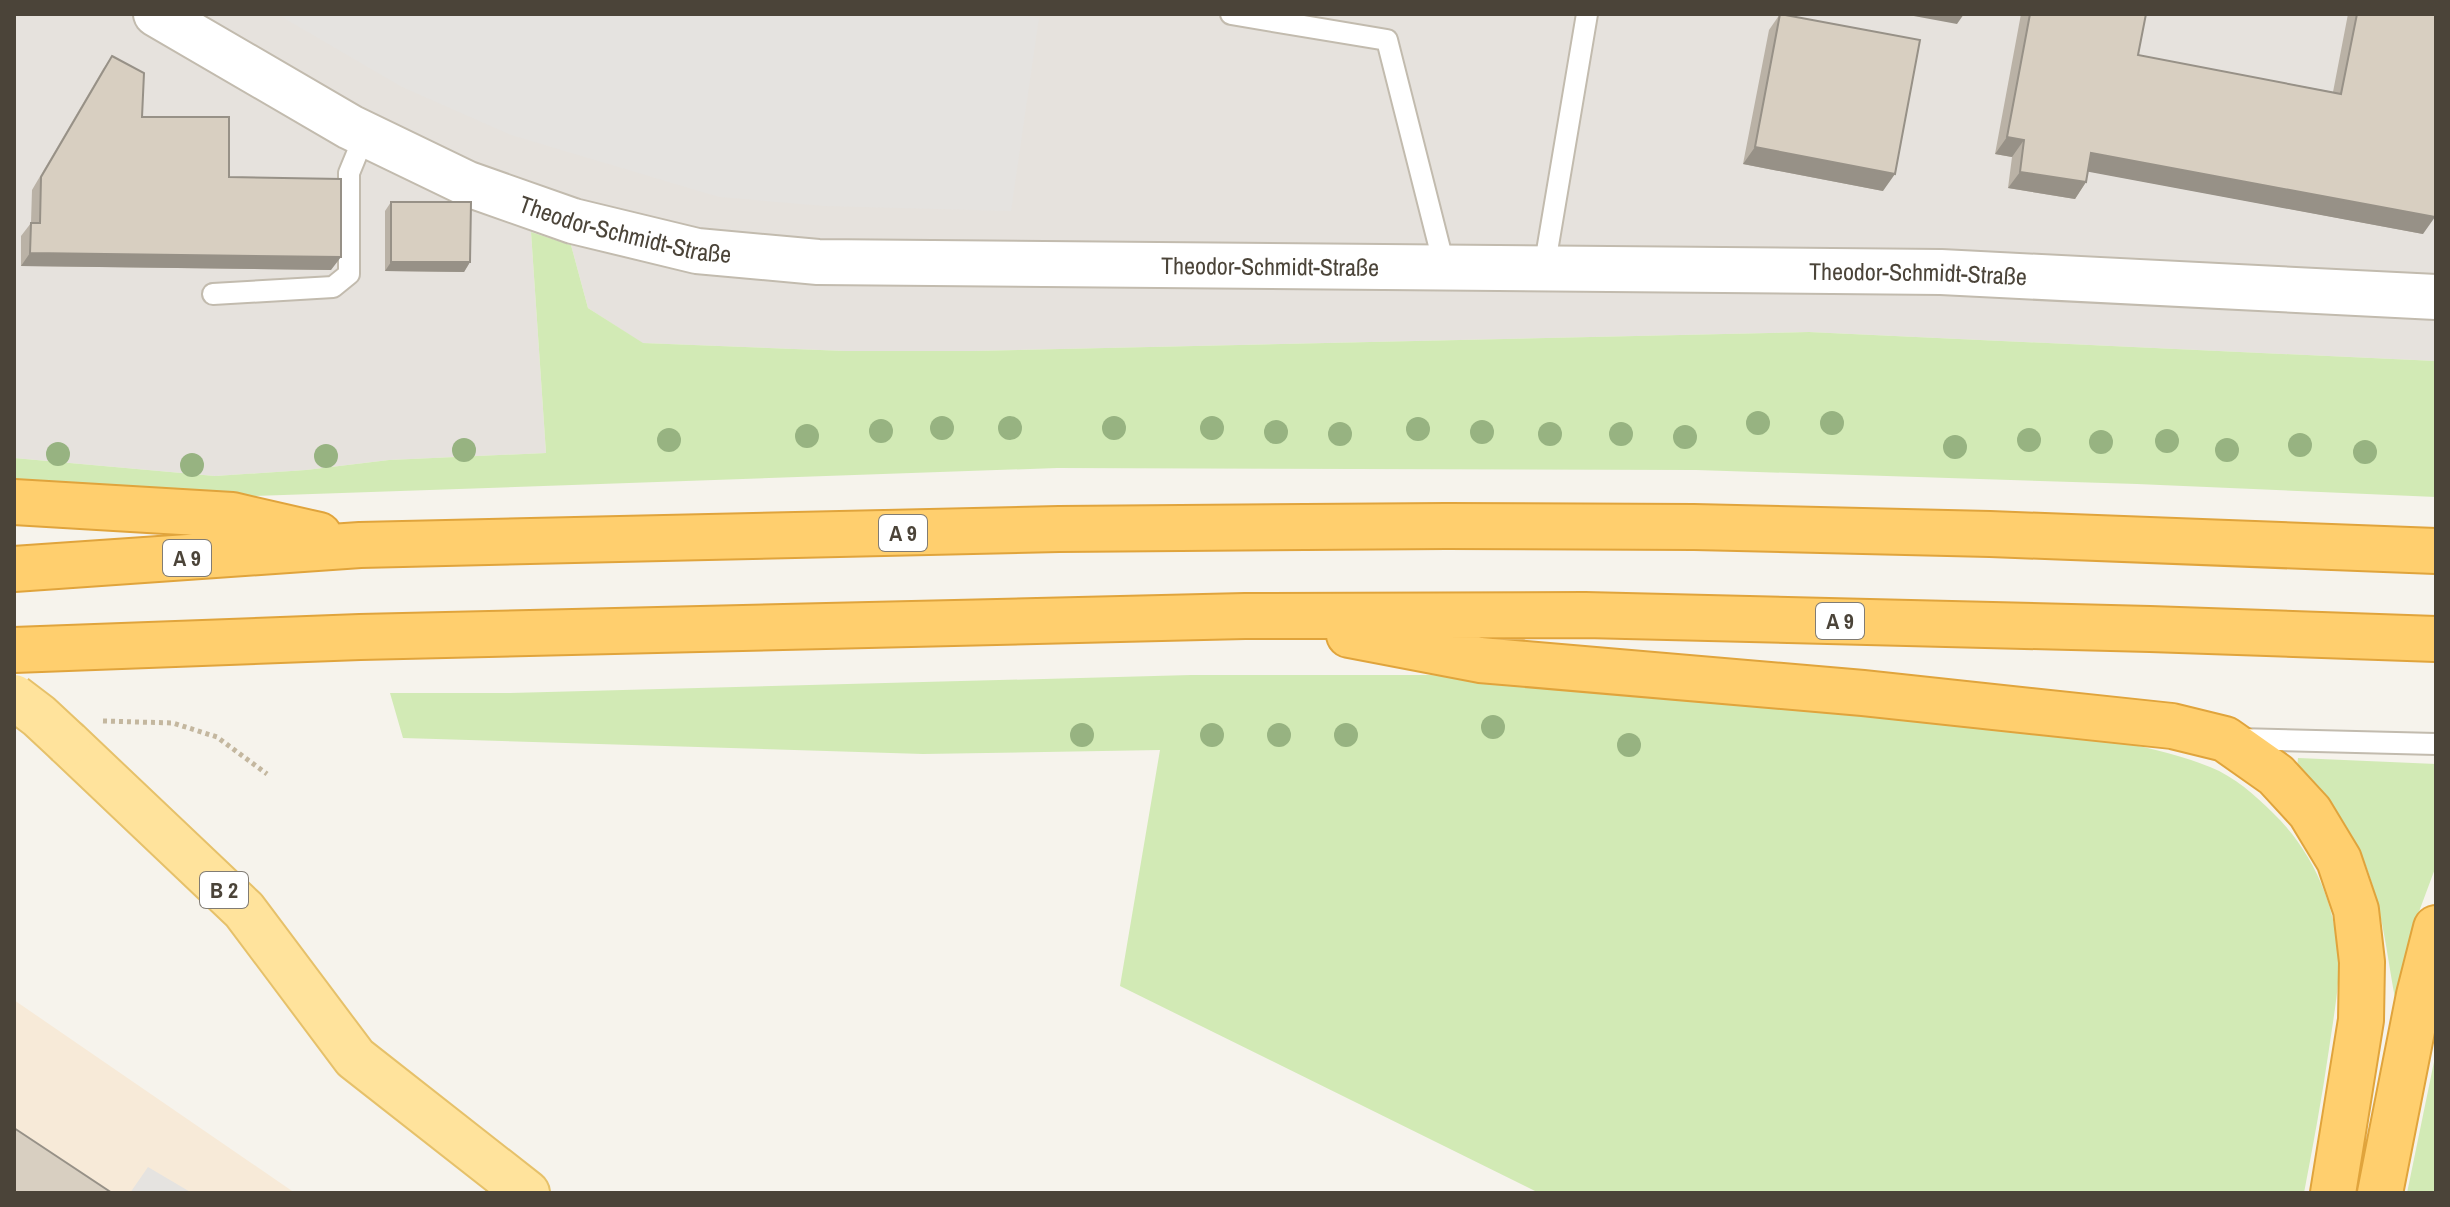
<svg xmlns="http://www.w3.org/2000/svg" width="2450" height="1207" font-family="'Archivo Narrow',sans-serif">
<style>
.commercial{fill:#f7ead8}
.industrial{fill:#e6e2dd}
.green{fill:#d2eab5}
.parking{fill:#e5e3e0}
.lines{fill:none;stroke-linecap:round;stroke-linejoin:round}
.service-casing{stroke:#c2bbae;stroke-width:24}
.tertiary-casing{stroke:#c2bbae;stroke-width:48}
.primary-casing{stroke:#e6c16a;stroke-width:48}
.motorway-casing{stroke:#e0a43c;stroke-width:48}
.path{stroke:#c4b79f;stroke-width:5;stroke-dasharray:4 4;stroke-linecap:butt}
.service{stroke:#fff;stroke-width:20}
.tertiary{stroke:#fff;stroke-width:44}
.primary{stroke:#ffe39c;stroke-width:44}
.motorway{stroke:#ffcf6e;stroke-width:44}
.primary-bridge-casing{stroke:#e6c16a;stroke-width:48;stroke-linecap:butt}
.primary-bridge{stroke:#ffe39c;stroke-width:44}
.tree{fill:#97b381}
.wall{fill:#bab2a6}
.shaded-wall{fill:#979187}
.building{fill:#d8cfc1;stroke:#979187;stroke-width:2}
.labels{text-anchor:middle;dominant-baseline:central;stroke-width:6;stroke-linejoin:round;paint-order:stroke}
.shield{fill:#fff;stroke:#817c74;stroke-width:2}
.shield-label{font-size:22px;font-weight:bold;fill:#4b4439}
.street-label{font-size:24px;fill:#4b4439;stroke:#fff}
</style>
<rect width="100%" height="100%" fill="#f6f3ec"/>
<path class="commercial" d="M 14,1000 L 295,1193 L 14,1193 Z"/>
<path class="industrial" d="M 14,14 L 2436,14 L 2436,361 L 1809,332 L 972,351 L 846,351 L 642,343 L 588,308 L 571,245 L 531,232 L 546,453 L 389,460 L 306,470 L 215,476 L 14,458 Z"/>
<path class="green" d="M 531,232 L 571,245 L 588,308 L 643,343 L 846,351 L 972,351 L 1809,332 L 2436,361 L 2436,497 L 2137,484 L 1696,470 L 1057,468 L 228,497 L 14,481 L 14,458 L 215,476 L 306,470 L 389,460 L 546,453 Z
M 1191,675 L 1430,675 L 1527,680 L 2111,740 C 2144,747 2178,754 2210,767 C 2235,777 2255,795 2273,813 C 2318,856 2343,921 2338,983 C 2336,1005 2332,1028 2329,1049 C 2322,1098 2313,1145 2304,1193 L 1539,1193 L 1120,986 L 1160,750 L 923,754 L 403,738 L 390,693 L 510,693 Z
M 2298,758 L 2436,764 L 2436,866 L 2417,917 L 2395,998 C 2385,944 2380,885 2352,836 C 2338,810 2318,789 2297,768 Z
M 2436,1052 L 2436,1193 L 2407,1193 Z"/>
<path class="parking" d="M 277,14 L 1013,14 L 1039,18 L 1011,211 L 824,206 L 719,197 L 511,135 L 402,87 Z
M 148,1167 L 192,1193 L 130,1193 Z"/>
<g class="lines">
<defs>
<path id="service" d="M 1231,14 L 1387,40 L 1445,269
M 1544,269 L 1587,14
M 213,294 L 333,287 L 349,274 L 349,173 L 365,134
M 2237,739 L 2436,744"/>
<g id="tertiary">
<path id="s1" d="M 156,14 L 350,127 L 468,184 L 573,221 L 697,251 L 818,262 L 1941,272 L 2436,297"/>
</g>
<path id="primary" d="M 68,743 L 244,910 L 355,1058 L 527,1193"/>
<path id="motorway" d="M 14,502 L 232,515 L 319,535
M 14,569 L 360,545 L 1059,529 L 1446,526 L 1694,527 L 1990,534 L 2436,551
M 1349,635 L 1480,660 L 1863,693 L 2172,726 L 2225,739 L 2276,775 L 2310,812 L 2339,860 L 2356,910 L 2362,962 L 2361,1020 L 2333,1193
M 14,650 L 360,637 L 1245,616 L 1585,615 L 2150,629 L 2436,639
M 2380,1193 L 2419,995 L 2436,928"/>
</defs>
<use href="#service" class="service-casing"/>
<use href="#tertiary" class="tertiary-casing"/>
<use href="#primary" class="primary-casing"/>
<use href="#motorway" class="motorway-casing"/>
<path class="path" d="M 103,721 L 173,723 L 217,737 L 267,774"/>
<use href="#service" class="service"/>
<use href="#tertiary" class="tertiary"/>
<use href="#primary" class="primary"/>
<use href="#motorway" class="motorway"/>
<defs>
<path id="primary-bridge" d="M 14,697 L 39,716 L 68,743"/>
</defs>
<use href="#primary-bridge" class="primary-bridge-casing"/>
<use href="#primary-bridge" class="primary-bridge"/>
</g>
<g class="tree">
<circle cx="1758" cy="423" r="12"/>
<circle cx="1832" cy="423" r="12"/>
<circle cx="942" cy="428" r="12"/>
<circle cx="1010" cy="428" r="12"/>
<circle cx="1114" cy="428" r="12"/>
<circle cx="1212" cy="428" r="12"/>
<circle cx="1418" cy="429" r="12"/>
<circle cx="881" cy="431" r="12"/>
<circle cx="1276" cy="432" r="12"/>
<circle cx="1482" cy="432" r="12"/>
<circle cx="1340" cy="434" r="12"/>
<circle cx="1550" cy="434" r="12"/>
<circle cx="1621" cy="434" r="12"/>
<circle cx="807" cy="436" r="12"/>
<circle cx="1685" cy="437" r="12"/>
<circle cx="669" cy="440" r="12"/>
<circle cx="2029" cy="440" r="12"/>
<circle cx="2167" cy="441" r="12"/>
<circle cx="2101" cy="442" r="12"/>
<circle cx="2300" cy="445" r="12"/>
<circle cx="1955" cy="447" r="12"/>
<circle cx="464" cy="450" r="12"/>
<circle cx="2227" cy="450" r="12"/>
<circle cx="2365" cy="452" r="12"/>
<circle cx="58" cy="454" r="12"/>
<circle cx="326" cy="456" r="12"/>
<circle cx="192" cy="465" r="12"/>
<circle cx="1493" cy="727" r="12"/>
<circle cx="1082" cy="735" r="12"/>
<circle cx="1212" cy="735" r="12"/>
<circle cx="1279" cy="735" r="12"/>
<circle cx="1346" cy="735" r="12"/>
<circle cx="1629" cy="745" r="12"/>
</g>
<path class="wall" d="M 1780,14 L 1883,191 L 1743,164 L 1769,30 Z
M 2021,14 L 2146,14 L 2138,55 L 2333,92 L 2348,14 L 2436,14 L 2423,234 L 2088,171 L 2086,182 L 2075,199 L 2008,188 L 2012,157 L 1995,154 Z
M 112,56 L 142,117 L 229,177 L 331,270 L 21,266 L 21,236 L 31,223 L 32,190 L 103,69 Z
M 391,202 L 470,262 L 464,272 L 385,271 L 385,211 Z"/>
<path class="shaded-wall" d="M 1903,14 L 1964,14 L 1957,24 Z
M 2007,137 L 2024,140 L 2012,157 L 1995,154 Z
M 1755,147 L 1895,174 L 1883,191 L 1743,164 Z
M 2091,153 L 2435,217 L 2423,234 L 2079,170 Z
M 2020,172 L 2086,182 L 2075,199 L 2008,188 Z
M 30,253 L 341,257 L 331,270 L 21,266 Z
M 391,262 L 470,262 L 464,272 L 385,271 Z"/>
<path class="building" d="M 1780,14 L 1920,40 L 1895,174 L 1755,147 Z
M 2030,14 L 2146,14 L 2138,55 L 2341,94 L 2357,14 L 2436,14 L 2436,211 L 2435,217 L 2091,153 L 2086,182 L 2020,172 L 2024,140 L 2007,137 Z
M 112,56 L 144,73 L 142,117 L 229,117 L 229,177 L 341,179 L 341,257 L 30,253 L 31,223 L 40,223 L 41,177 Z
M 391,202 L 471,202 L 470,262 L 391,262 Z
M 14,1128 L 112,1193 L 14,1193 Z"/>
<g class="labels">
<g class="shield">
<rect x="879" y="515" width="48" height="36" rx="6"/>
<rect x="163" y="540" width="48" height="36" rx="6"/>
<rect x="1816" y="603" width="48" height="36" rx="6"/>
<rect x="200" y="872" width="48" height="36" rx="6"/>
</g>
<g class="shield-label">
<text x="903" y="533">A 9</text>
<text x="187" y="558">A 9</text>
<text x="1840" y="621">A 9</text>
<text x="224" y="890">B 2</text>
</g>
<g class="street-label">
<text stroke="none"><textPath href="#s1" startOffset="520">Theodor-Schmidt-Straße</textPath></text>
<text stroke="none"><textPath href="#s1" startOffset="1168">Theodor-Schmidt-Straße</textPath></text>
<text stroke="none"><textPath href="#s1" startOffset="1816">Theodor-Schmidt-Straße</textPath></text>
</g>
</g>
<rect width="2450" height="1207" fill="none" stroke="#4b4439" stroke-width="32"/>
</svg>
